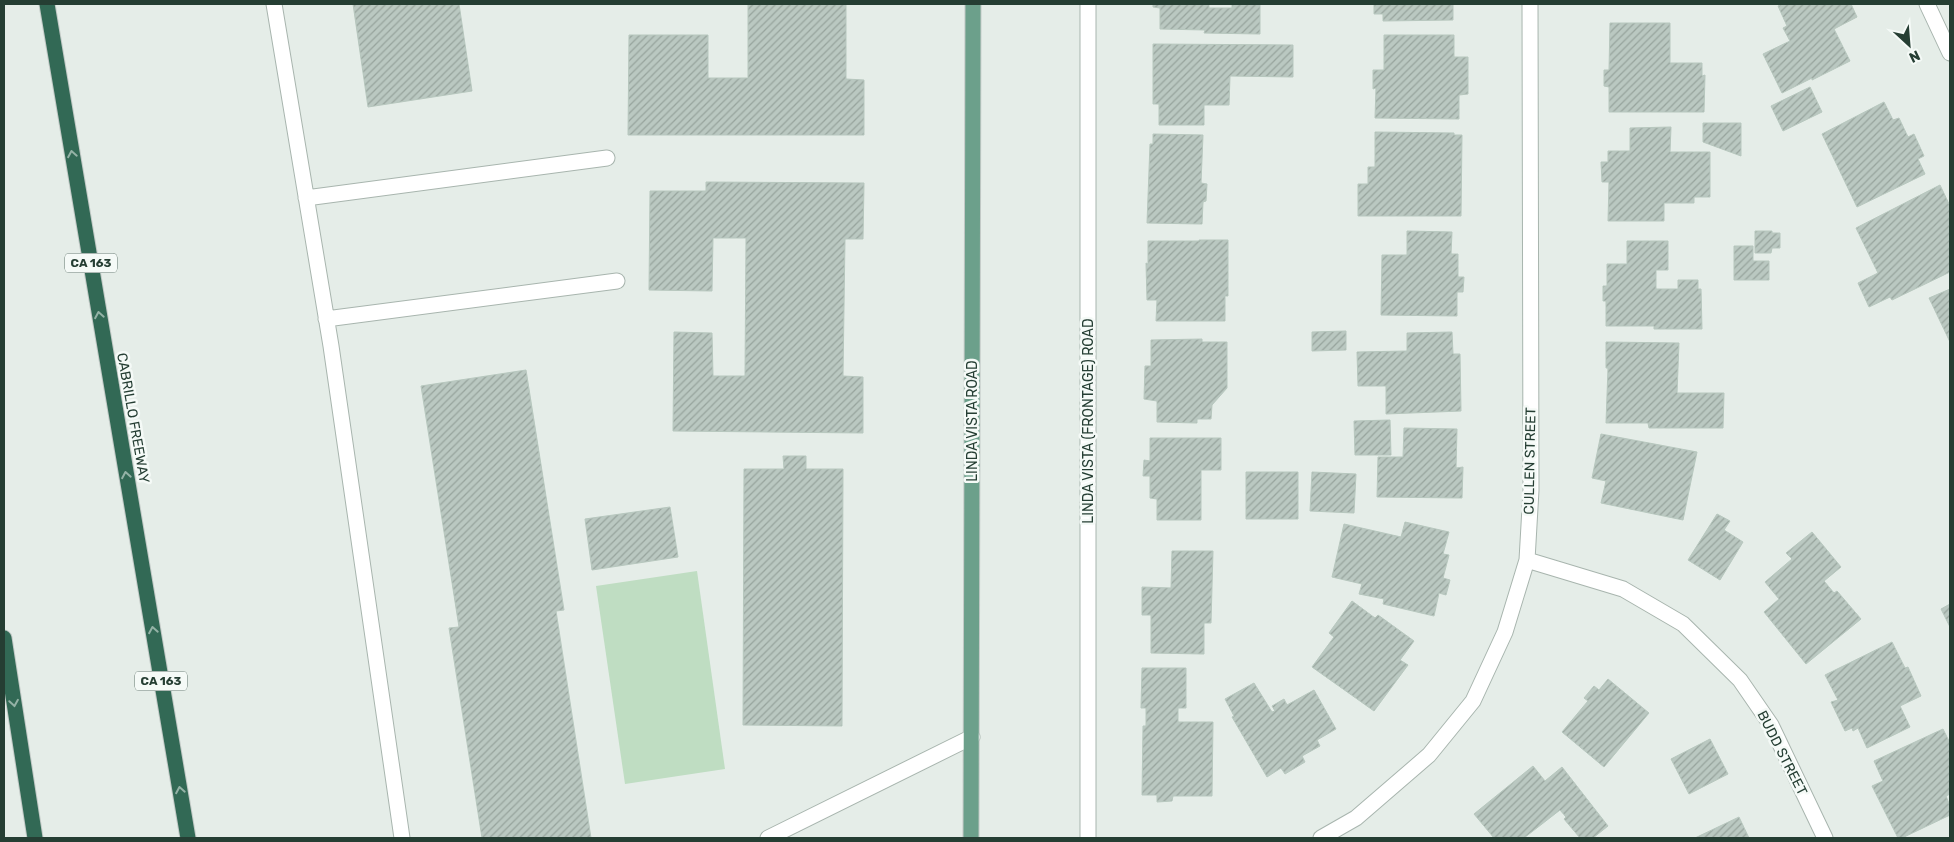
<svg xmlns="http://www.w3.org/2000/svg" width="1954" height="842" font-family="Rubik,sans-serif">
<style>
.park{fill:#bfddc2}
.building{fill:url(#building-hatch);stroke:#b7c7be}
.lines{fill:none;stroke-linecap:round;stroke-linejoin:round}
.minor-casing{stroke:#a8b5ae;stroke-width:17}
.major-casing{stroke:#c2c9c6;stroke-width:17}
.highway-casing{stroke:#c2c9c6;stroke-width:17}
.minor{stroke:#fff;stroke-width:15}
.major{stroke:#6ca08b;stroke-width:15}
.highway{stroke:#326955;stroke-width:15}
.oneway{stroke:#94b2a6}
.labels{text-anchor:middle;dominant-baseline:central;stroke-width:5;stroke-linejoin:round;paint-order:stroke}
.shield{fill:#f5faf7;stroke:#63766e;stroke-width:1}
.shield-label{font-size:12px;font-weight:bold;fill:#253e33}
.street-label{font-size:14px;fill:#253e33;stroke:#f5faf7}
</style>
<defs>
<pattern id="building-hatch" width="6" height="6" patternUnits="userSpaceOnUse" patternTransform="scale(1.25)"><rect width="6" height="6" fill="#bac8c1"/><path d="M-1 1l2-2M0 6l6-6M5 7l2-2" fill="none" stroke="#97a49d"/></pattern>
</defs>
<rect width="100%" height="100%" fill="#e5ede8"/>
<path class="park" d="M 697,571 L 725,769 L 625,784 L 596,586 Z"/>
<path class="building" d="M 353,4 L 459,4 L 472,91 L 368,107 Z
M 748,4 L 846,4 L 846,79 L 864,80 L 864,135 L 628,135 L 629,35 L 708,35 L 708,78 L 748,78 Z
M 1153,4 L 1209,4 L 1209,8 L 1232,8 L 1232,4 L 1260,4 L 1260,34 L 1204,33 L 1205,30 L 1160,29 L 1160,8 L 1153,7 Z
M 1374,4 L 1453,4 L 1453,20 L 1383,21 L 1383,14 L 1374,14 Z
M 1782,4 L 1851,4 L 1857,17 L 1834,29 L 1850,61 L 1812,80 L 1812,78 L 1782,93 L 1763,54 L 1790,41 L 1783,28 L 1787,26 L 1778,6 Z
M 1610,23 L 1670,23 L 1670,63 L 1702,63 L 1702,76 L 1705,75 L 1704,112 L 1609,112 L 1609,87 L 1604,86 L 1604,70 L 1609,70 Z
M 1384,35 L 1454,35 L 1454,57 L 1468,57 L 1468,94 L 1459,95 L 1459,119 L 1375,118 L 1376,88 L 1373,89 L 1373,70 L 1384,70 Z
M 1153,44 L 1293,45 L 1293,77 L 1230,76 L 1229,105 L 1204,105 L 1204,125 L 1159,125 L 1159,104 L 1153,104 Z
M 1810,87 L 1822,112 L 1783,131 L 1771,106 Z
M 1884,102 L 1893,120 L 1899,118 L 1908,137 L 1914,134 L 1924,156 L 1918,159 L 1925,174 L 1857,207 L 1822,134 Z
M 1703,123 L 1741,123 L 1741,156 L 1703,142 Z
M 1671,127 L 1670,152 L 1710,152 L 1710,197 L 1694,197 L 1694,203 L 1664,203 L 1664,221 L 1608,221 L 1609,182 L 1602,182 L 1601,162 L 1608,162 L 1608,151 L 1630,151 L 1630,128 Z
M 1375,132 L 1454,133 L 1454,135 L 1462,135 L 1461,216 L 1358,216 L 1358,184 L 1368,184 L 1368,167 L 1375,167 Z
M 1153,134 L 1203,135 L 1201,183 L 1207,184 L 1206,201 L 1203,202 L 1202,224 L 1147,223 L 1150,144 L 1153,144 Z
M 706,182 L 864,183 L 863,239 L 845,239 L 843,376 L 863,377 L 863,433 L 673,431 L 674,332 L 712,333 L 713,376 L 745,376 L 746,238 L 713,238 L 712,291 L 649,290 L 650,191 L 706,191 Z
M 1940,185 L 1950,206 L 1950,272 L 1892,300 L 1890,297 L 1869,307 L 1858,283 L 1878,273 L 1856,228 Z
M 1407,231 L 1452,232 L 1451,254 L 1458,254 L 1458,277 L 1464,277 L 1463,292 L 1457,292 L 1457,316 L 1381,315 L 1382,255 L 1407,255 Z
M 1755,231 L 1772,231 L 1772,233 L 1780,233 L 1780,248 L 1772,248 L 1771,253 L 1755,253 Z
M 1199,240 L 1228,240 L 1228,296 L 1225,296 L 1225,321 L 1156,321 L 1157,300 L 1147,300 L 1146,263 L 1148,264 L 1148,241 L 1199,241 Z
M 1627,241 L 1668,241 L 1668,270 L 1656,270 L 1656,289 L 1678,289 L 1678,280 L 1698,280 L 1698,289 L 1701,289 L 1702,329 L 1654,329 L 1654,326 L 1606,326 L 1606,301 L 1603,301 L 1603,286 L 1607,286 L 1607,264 L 1627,264 Z
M 1734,246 L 1753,246 L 1753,261 L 1769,261 L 1769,280 L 1734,280 Z
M 1950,289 L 1950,342 L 1929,298 Z
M 1346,331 L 1346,350 L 1312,351 L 1312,332 Z
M 1452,332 L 1453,354 L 1460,354 L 1461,411 L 1386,414 L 1386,386 L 1358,386 L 1357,352 L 1407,351 L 1407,333 Z
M 1202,339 L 1202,342 L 1227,342 L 1227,388 L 1212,405 L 1211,419 L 1197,419 L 1197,423 L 1157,422 L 1157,401 L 1144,399 L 1145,366 L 1151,366 L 1151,340 Z
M 1606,342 L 1679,343 L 1677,393 L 1724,393 L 1723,428 L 1649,428 L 1648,423 L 1606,423 L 1608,368 L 1606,368 Z
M 526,370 L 564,610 L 556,611 L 591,838 L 482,838 L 449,628 L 459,627 L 421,386 Z
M 1390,420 L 1391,455 L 1355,455 L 1354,421 Z
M 1404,428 L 1457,429 L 1456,468 L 1463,467 L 1462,498 L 1377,497 L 1378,457 L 1403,457 Z
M 1601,434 L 1697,452 L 1683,520 L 1601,503 L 1606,481 L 1592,478 Z
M 1150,438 L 1221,438 L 1221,470 L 1201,470 L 1201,520 L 1157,520 L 1157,499 L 1150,498 L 1150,476 L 1143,476 L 1144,460 L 1150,461 Z
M 783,456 L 806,456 L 806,469 L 843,469 L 842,726 L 743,725 L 744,469 L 784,469 Z
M 1246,472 L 1298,472 L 1298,519 L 1246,519 Z
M 1312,472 L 1356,474 L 1354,513 L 1310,511 Z
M 670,507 L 678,557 L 592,570 L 585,519 Z
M 1717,514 L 1730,521 L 1724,530 L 1743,542 L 1720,580 L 1688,560 Z
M 1405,522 L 1449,532 L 1443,554 L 1449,555 L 1443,578 L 1450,580 L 1446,595 L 1439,593 L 1434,616 L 1383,604 L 1384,599 L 1359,594 L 1362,584 L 1332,577 L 1344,524 L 1401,537 Z
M 1812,532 L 1841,567 L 1824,581 L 1834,593 L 1837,591 L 1861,619 L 1806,664 L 1764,612 L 1779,599 L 1765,582 L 1792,559 L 1786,553 Z
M 1172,551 L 1213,551 L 1211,623 L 1204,623 L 1204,654 L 1151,653 L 1151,615 L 1142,615 L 1142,587 L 1171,588 Z
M 1352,601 L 1375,618 L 1378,615 L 1414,641 L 1400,660 L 1408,665 L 1374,711 L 1312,667 L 1334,637 L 1329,633 Z
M 1950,604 L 1950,627 L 1941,609 Z
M 1892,642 L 1905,668 L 1908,667 L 1921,696 L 1900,706 L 1910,727 L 1867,748 L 1858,728 L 1853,731 L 1852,728 L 1845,731 L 1831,702 L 1838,700 L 1825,675 Z
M 1142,668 L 1186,668 L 1186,708 L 1178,708 L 1178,722 L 1213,722 L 1212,796 L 1173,796 L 1172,801 L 1157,802 L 1157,795 L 1142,795 L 1143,726 L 1146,726 L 1146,708 L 1141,708 Z
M 1608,679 L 1649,713 L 1604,767 L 1562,732 L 1588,701 L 1584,698 L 1594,686 L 1599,690 Z
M 1254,683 L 1272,712 L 1275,711 L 1272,706 L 1284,699 L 1287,705 L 1314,690 L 1336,729 L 1317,740 L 1320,746 L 1302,756 L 1305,762 L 1285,774 L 1281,768 L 1267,777 L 1232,717 L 1234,716 L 1225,699 Z
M 1943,729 L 1950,743 L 1950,794 L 1946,796 L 1950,806 L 1950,815 L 1902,838 L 1898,838 L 1872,786 L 1883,781 L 1874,761 Z
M 1710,739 L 1728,774 L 1689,794 L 1671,759 Z
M 1533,766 L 1545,781 L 1562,767 L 1608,826 L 1593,838 L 1580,838 L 1564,819 L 1566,817 L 1560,810 L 1524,838 L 1494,838 L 1474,814 Z
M 1739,817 L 1749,838 L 1695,838 Z"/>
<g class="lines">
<defs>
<path id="minor" d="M 274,4 L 331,346 L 402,838
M 1927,4 L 1950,53
M 306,198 L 607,158
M 326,319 L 617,281
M 1527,560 L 1623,589 L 1683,624 L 1740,680 L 1771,725 L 1825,838
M 768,838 L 972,737
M 1088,838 L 1088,4
M 1321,838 L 1356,818 L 1429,755 L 1473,701 L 1505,632 L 1527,560 L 1531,490 L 1530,4"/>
<path id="major" d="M 971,838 L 973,4"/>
<path id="highway" d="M 47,4 L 188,838
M 4,638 L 35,838"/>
</defs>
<use href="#minor" class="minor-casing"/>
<use href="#major" class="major-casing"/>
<use href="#highway" class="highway-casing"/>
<use href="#minor" class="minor"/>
<use href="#major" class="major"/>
<use href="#highway" class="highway"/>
</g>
<defs><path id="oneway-chevron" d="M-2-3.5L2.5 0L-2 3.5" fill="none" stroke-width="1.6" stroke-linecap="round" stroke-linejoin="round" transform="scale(1.25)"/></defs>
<g class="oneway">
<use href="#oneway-chevron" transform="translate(72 154) rotate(-100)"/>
<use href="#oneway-chevron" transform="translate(99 315) rotate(-100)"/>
<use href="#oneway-chevron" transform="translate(126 475) rotate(-100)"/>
<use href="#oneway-chevron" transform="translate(153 630) rotate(-100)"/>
<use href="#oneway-chevron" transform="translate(14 703) rotate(81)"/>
<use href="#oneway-chevron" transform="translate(180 790) rotate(-100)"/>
</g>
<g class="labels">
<g class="shield">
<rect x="65" y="253.5" width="52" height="19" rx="4"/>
<rect x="135" y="671.5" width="52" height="19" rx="4"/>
</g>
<g class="shield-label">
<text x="91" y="263">CA 163</text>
<text x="161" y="681">CA 163</text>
</g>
<g class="street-label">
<text transform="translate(133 418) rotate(80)">CABRILLO FREEWAY</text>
<text transform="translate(972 421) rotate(-90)">LINDA VISTA ROAD</text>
<text transform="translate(1088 421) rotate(-90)">LINDA VISTA (FRONTAGE) ROAD</text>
<text transform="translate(1530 461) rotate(-89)">CULLEN STREET</text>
<text transform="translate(1782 753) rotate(63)">BUDD STREET</text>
</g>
</g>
<rect width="1954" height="842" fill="none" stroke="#253e33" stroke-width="10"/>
<g transform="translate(1909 45) rotate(154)" stroke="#f5faf7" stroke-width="4" paint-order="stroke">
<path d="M0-4L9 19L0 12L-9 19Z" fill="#253e33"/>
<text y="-8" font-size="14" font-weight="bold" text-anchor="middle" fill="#253e33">N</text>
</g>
</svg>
